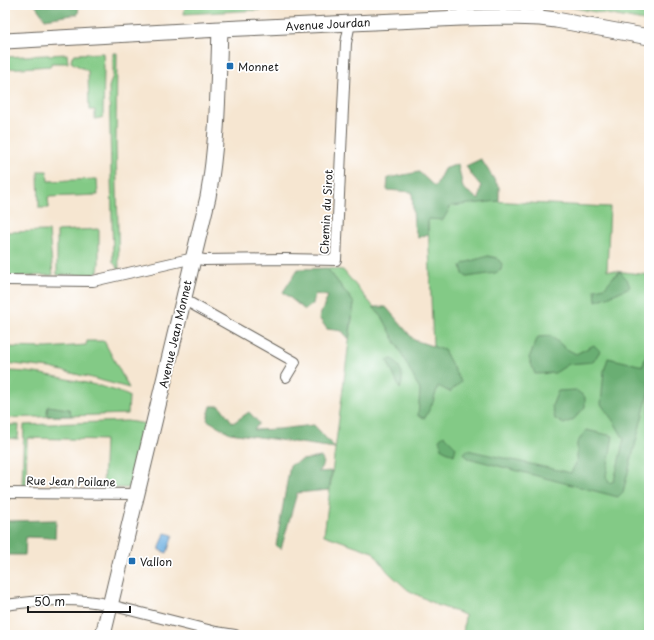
<svg xmlns="http://www.w3.org/2000/svg" width="654" height="640" font-family="'Playpen Sans',sans-serif">
<style>
.green{fill:#83ca86;stroke:#507351}
.forest{fill:#6aae73;stroke:#436548}
.water{fill:#6baee0;stroke:#44657e}
.lines{fill:none;stroke-linecap:round;stroke-linejoin:round}
.street-casing{stroke:#68635b;stroke-width:12}
.secondary-casing{stroke:#68635b;stroke-width:17}
.street{stroke:#fff;stroke-width:10}
.secondary{stroke:#fff;stroke-width:15}
.poi-dot{fill:#1f6fb2;stroke:#fff;stroke-width:1.5}
.labels{text-anchor:middle;dominant-baseline:central;stroke-width:3.5;stroke-linejoin:round;paint-order:stroke}
.street-label{font-size:11px;fill:#1c1c1c;stroke:#fff}
.poi-label{font-size:11px;fill:#1c1c1c;stroke:#fff;text-anchor:start}
</style>
<rect width="100%" height="100%" fill="#fff"/>
<filter id="ink" filterUnits="userSpaceOnUse"><feTurbulence type="fractalNoise" baseFrequency=".025" numOctaves="2"/><feDisplacementMap in="SourceGraphic" scale="8" xChannelSelector="R" yChannelSelector="G"/><feConvolveMatrix kernelMatrix="1 2 1 2 8 2 1 2 1" color-interpolation-filters="sRGB"/></filter>
<filter id="wash" filterUnits="userSpaceOnUse"><feTurbulence type="fractalNoise" baseFrequency=".012" numOctaves="4" result="noise"/><feDisplacementMap in="SourceGraphic" scale="16" xChannelSelector="R" yChannelSelector="G"/><feGaussianBlur stdDeviation="0.9" result="paint"/><feColorMatrix in="noise" values="0 0 0 0 0 0 0 0 0 0 0 0 0 0 0 0 0 1.4 0 .05"/><feComposite in="paint" operator="in"/></filter>
<g filter="url(#wash)">
<rect width="100%" height="100%" fill="#f6e6d1"/>
<path class="green" d="M 185,5 L 262,5 L 261,10 L 184,14 Z
M 564,5 L 610,5 L 649,14 L 649,22 L 575,8 Z
M 103,53 L 104,68 L 103,117 L 100,118 L 95,119 L 95,110 L 89,110 L 88,71 C 83,68 75,65 71,62 L 72,56 L 75,54 Z
M 113,53 L 117,53 L 116,145 L 119,270 L 113,262 L 109,87 L 113,75 Z
M 67,54 L 68,63 L 51,63 L 51,66 L 5,69 L 5,57 Z
M 38,171 L 47,171 L 48,181 L 97,179 L 98,195 L 48,197 L 49,208 L 39,208 Z
M 427,198 L 610,207 L 607,270 L 649,275 L 649,635 L 463,635 L 465,615 L 437,605 L 408,590 L 388,572 L 373,552 L 324,535 L 354,303 L 327,268 L 343,270 L 406,346 L 433,347 Z
M 99,229 L 99,264 L 98,271 L 94,275 L 57,275 L 57,231 Z
M 49,231 L 53,275 L 5,277 L 5,232 Z
M 87,341 L 104,341 L 129,388 L 92,378 L 50,368 L 5,363 L 5,347 L 47,348 L 86,345 Z
M 5,371 C 28,371 50,375 72,380 C 92,384 111,388 129,396 L 128,414 L 5,418 Z
M 127,421 L 147,424 L 128,488 L 103,488 L 105,440 L 27,438 L 26,487 L 22,487 L 24,425 Z
M 5,425 L 19,425 L 18,439 L 5,438 Z"/>
<path class="forest" d="M 35,5 L 79,5 L 78,14 L 45,19 Z
M 481,159 L 499,187 L 499,201 L 451,206 L 443,220 L 428,219 L 428,234 L 418,238 L 414,226 L 412,192 L 387,190 L 388,178 L 419,172 L 435,187 L 444,169 L 458,164 L 463,188 L 479,200 L 481,186 L 471,174 L 466,166 Z
M 488,256 L 497,258 L 502,264 L 501,270 L 495,273 L 467,277 L 463,274 L 461,266 L 464,263 Z
M 327,268 L 354,303 L 349,339 L 342,331 L 327,329 L 319,318 L 328,296 L 315,294 L 313,304 L 305,310 L 283,292 L 298,269 Z
M 620,272 L 627,279 L 630,287 L 610,296 L 596,301 L 595,289 L 605,287 L 614,276 Z
M 373,307 L 386,307 L 414,340 L 444,350 L 461,382 L 450,392 L 438,386 L 433,402 L 425,418 L 418,416 L 420,390 L 383,318 Z
M 551,336 L 565,348 L 576,354 L 594,345 L 600,351 L 593,362 L 569,364 L 555,373 L 535,374 L 529,358 L 538,337 Z
M 649,343 L 649,391 L 623,492 L 618,497 L 468,458 L 464,453 L 467,450 L 571,473 L 577,461 L 577,443 L 586,430 L 613,436 L 606,476 L 609,483 L 614,481 L 624,439 L 614,422 L 601,404 L 604,371 L 608,358 L 643,366 Z
M 393,359 C 401,369 405,376 400,389 L 387,360 Z
M 576,390 L 585,397 L 585,407 L 574,419 L 564,424 L 555,419 L 552,406 L 558,391 Z
M 48,406 L 69,409 L 72,416 L 48,416 L 47,412 Z
M 211,406 L 220,406 L 233,423 L 249,412 L 259,423 L 254,430 L 279,429 L 314,425 L 335,448 L 230,433 L 207,420 Z
M 444,435 L 456,447 L 454,455 L 442,449 L 439,439 Z
M 321,457 L 324,463 L 318,472 L 332,471 L 329,490 L 297,493 L 281,549 L 276,546 L 290,465 L 302,460 Z
M 56,520 L 55,538 L 26,537 L 25,555 L 5,555 L 5,521 Z"/>
<path class="water" d="M 165,533 L 173,535 L 167,553 L 159,550 Z"/>
</g>
<g filter="url(#ink)">
<g class="lines">
<defs>
<path id="street" d="M 537,5 L 540,18
M 461,18 L 464,5
M 5,280 L 93,281 L 194,258 L 204,260 L 285,259 L 336,260 L 346,43 L 350,23
M 183,299 L 295,362 L 286,377
M 5,493 L 137,494
M 5,605 C 40,600 76,597 110,605 L 216,632 L 235,635"/>
<path id="secondary" d="M 5,41 L 220,29 L 461,18 L 509,17 L 540,18 L 556,20 L 649,37
M 103,635 L 208,197 C 218,141 218,86 220,29"/>
</defs>
<use href="#street" class="street-casing"/>
<use href="#secondary" class="secondary-casing"/>
<use href="#street" class="street"/>
<use href="#secondary" class="secondary"/>
</g>
</g>
<g class="poi-dot">
<rect x="226" y="62" width="8" height="8" rx="2"/>
<rect x="128" y="557" width="8" height="8" rx="2"/>
</g>
<g class="labels">
<g class="street-label">
<text transform="translate(328 24) rotate(-3)">Avenue Jourdan</text>
<text transform="translate(326 212) rotate(-87)">Chemin du Sirot</text>
<text transform="translate(175 334) rotate(-77)">Avenue Jean Monnet</text>
<text transform="translate(71 481) rotate(1)">Rue Jean Poilane</text>
</g>
<g class="poi-label">
<text x="238" y="66">Monnet</text>
<text x="140" y="561">Vallon</text>
</g>
</g>
<rect width="654" height="640" fill="none" stroke="#fff" stroke-width="20"/>
<path d="M28 606v6h102v-6" fill="none" stroke="#1c1c1c" stroke-width="2"/>
<text x="34" y="606" font-size="12" fill="#1c1c1c" stroke="#ffffff" stroke-width="3" paint-order="stroke">50 m</text>
</svg>
